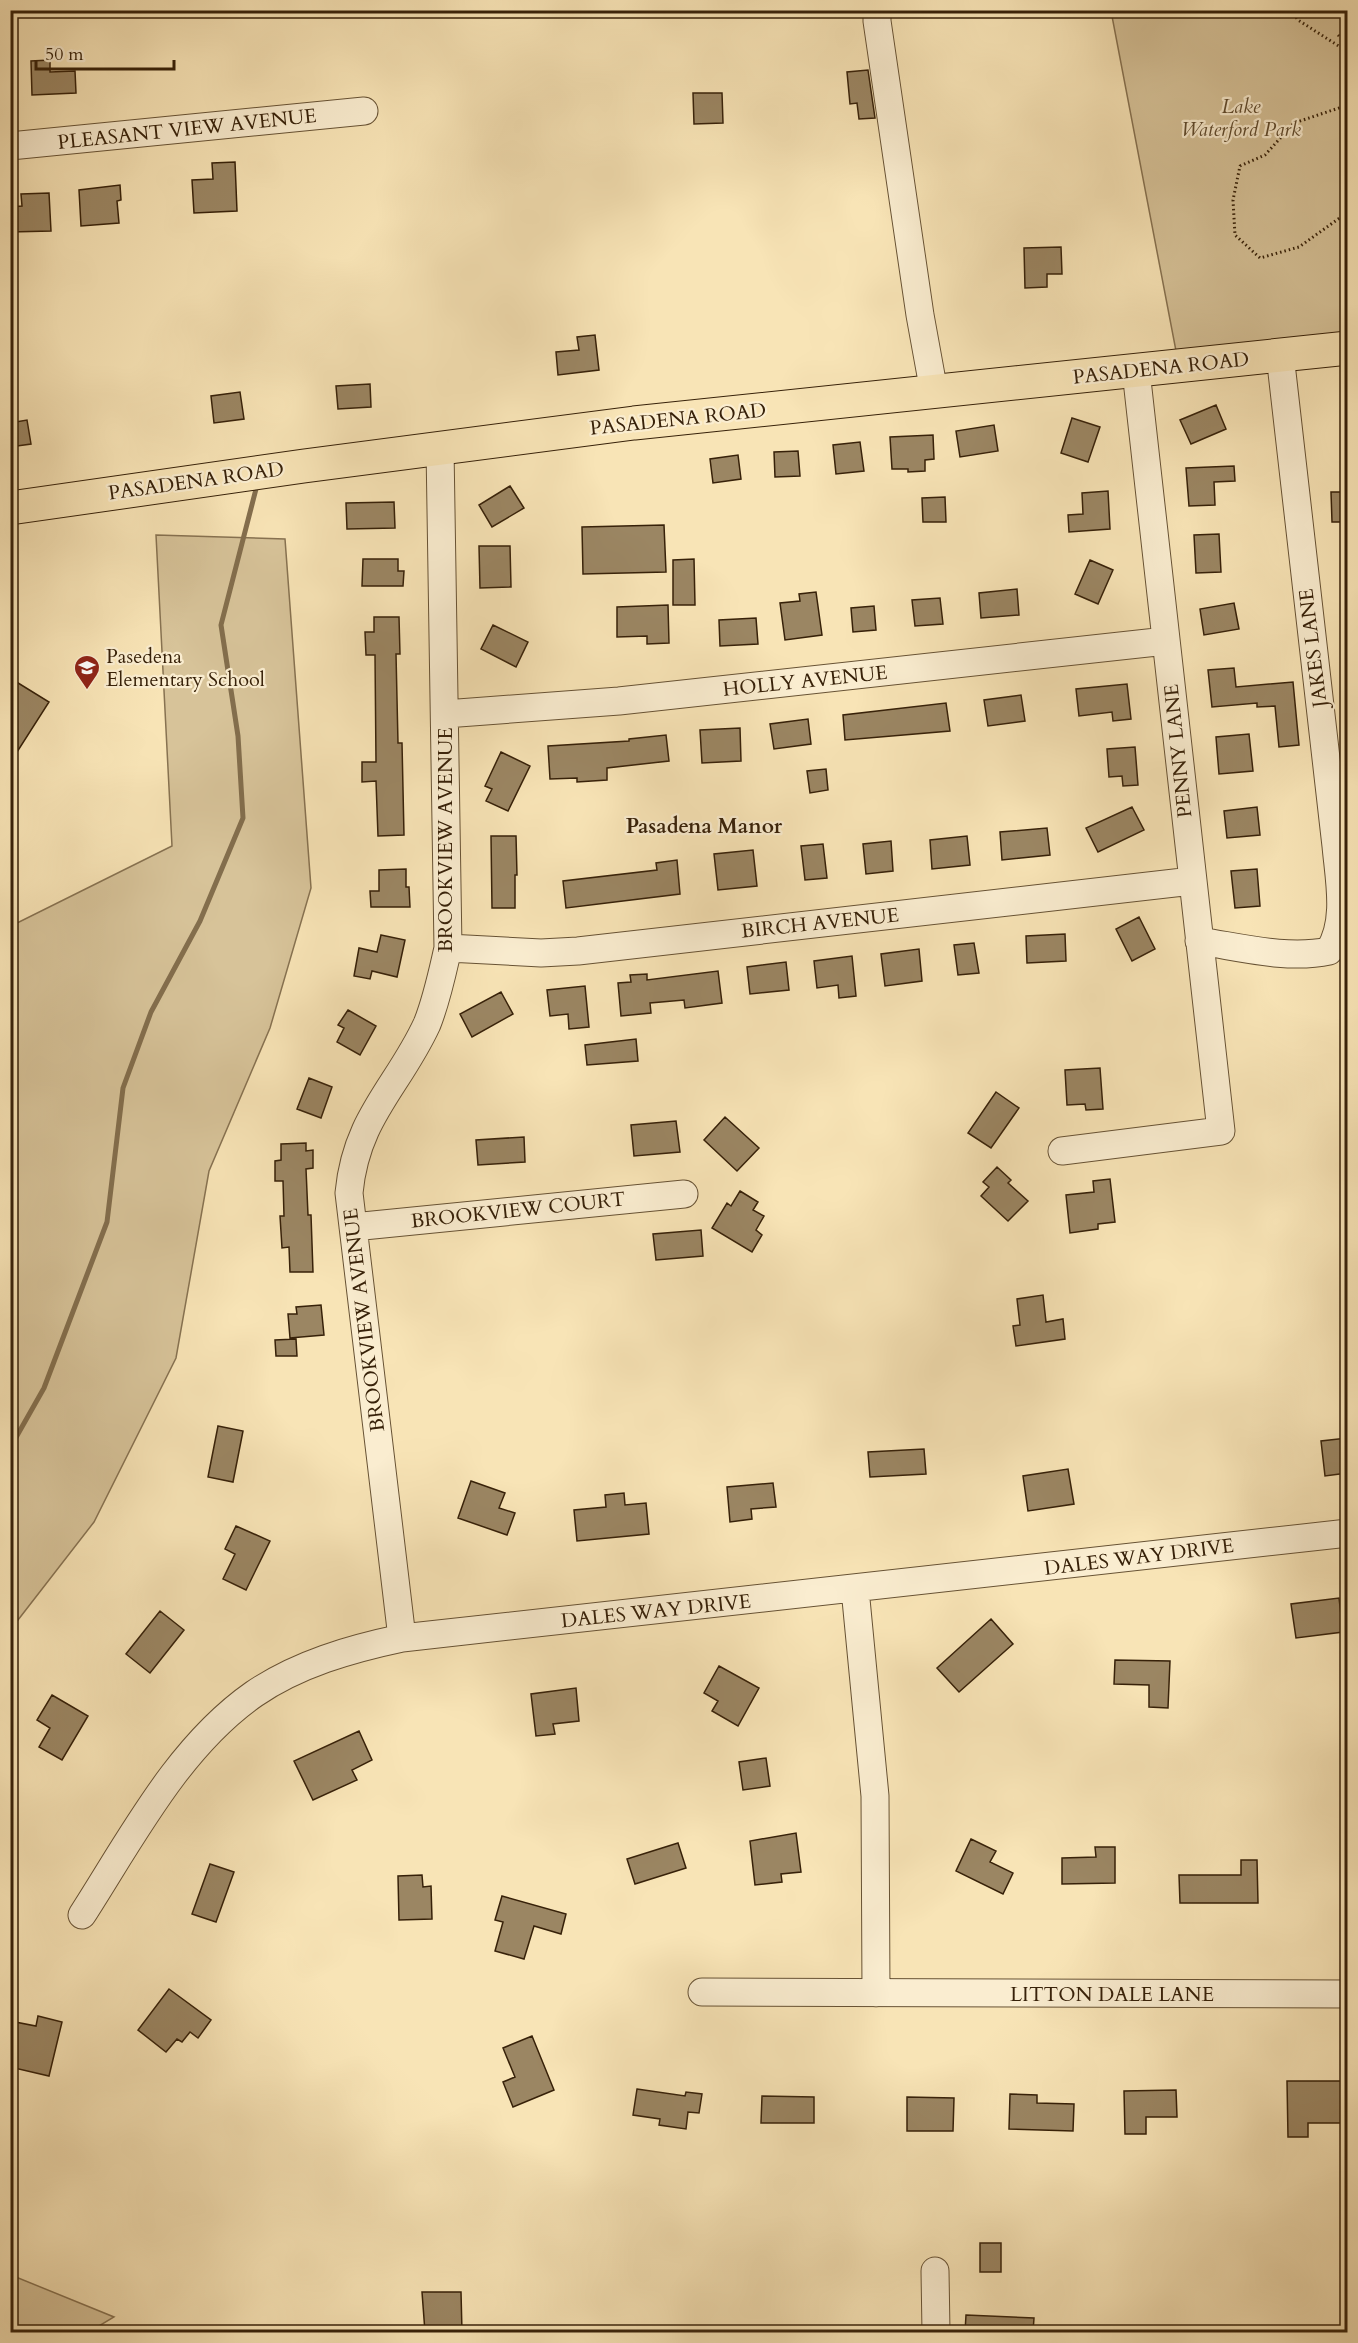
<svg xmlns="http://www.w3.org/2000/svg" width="1358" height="2343" font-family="Cardo,serif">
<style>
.green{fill:#d7c399;stroke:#877251;stroke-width:1.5}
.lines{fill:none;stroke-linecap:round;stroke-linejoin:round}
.stream{stroke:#836e4d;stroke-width:5}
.building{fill:#9b8663;stroke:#372109;stroke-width:1.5}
.minor-casing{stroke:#675234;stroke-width:29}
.major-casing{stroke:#372109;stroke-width:35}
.path{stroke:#372109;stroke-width:3;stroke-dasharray:1.5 3;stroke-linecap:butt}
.minor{stroke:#faedd0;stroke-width:27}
.major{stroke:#f8e4b6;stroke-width:33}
.labels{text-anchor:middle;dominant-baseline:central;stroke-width:4.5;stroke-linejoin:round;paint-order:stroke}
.park-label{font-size:20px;font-style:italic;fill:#5f4a2d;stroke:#faedd0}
.street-label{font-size:20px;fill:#372109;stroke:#faedd0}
.poi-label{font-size:20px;fill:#372109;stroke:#faedd0;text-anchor:start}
.neighbourhood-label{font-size:21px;font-weight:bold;fill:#372109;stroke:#faedd0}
</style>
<rect width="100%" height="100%" fill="#f8e4b6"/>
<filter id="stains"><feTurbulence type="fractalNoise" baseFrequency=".00333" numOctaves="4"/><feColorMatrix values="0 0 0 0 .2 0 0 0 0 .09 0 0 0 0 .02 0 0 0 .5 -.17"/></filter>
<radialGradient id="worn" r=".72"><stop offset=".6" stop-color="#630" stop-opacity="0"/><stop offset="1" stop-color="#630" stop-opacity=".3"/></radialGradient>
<path class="green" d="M 1111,11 L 1347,11 L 1347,332 L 1176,351 Z
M 156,535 L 285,539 L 311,888 L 270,1028 L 209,1171 L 176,1358 L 94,1522 L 11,1629 L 11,926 L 172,846 Z
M 10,2275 L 11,2275 L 114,2317 L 89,2332 L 11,2332 Z"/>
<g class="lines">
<path class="stream" d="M 10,1448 L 44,1388 L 107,1222 L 123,1088 L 151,1012 L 200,921 L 243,818 L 238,736 L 221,625 L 256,489"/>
</g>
<path class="building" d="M 50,60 L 50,72 L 75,71 L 76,93 L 32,95 L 31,61 Z
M 868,70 L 875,118 L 859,119 L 857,103 L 850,104 L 847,72 Z
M 693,93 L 722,93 L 723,123 L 694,124 Z
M 235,162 L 237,211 L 194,213 L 192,180 L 213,179 L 212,163 Z
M 120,185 L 121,200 L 117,201 L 119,223 L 81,226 L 79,190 Z
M 49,193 L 51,231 L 10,232 L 10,207 L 22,206 L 21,194 Z
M 1061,247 L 1062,274 L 1047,274 L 1047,287 L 1025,288 L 1024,248 Z
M 595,335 L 599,370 L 558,375 L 556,352 L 579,350 L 577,337 Z
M 370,384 L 371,407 L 338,409 L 336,386 Z
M 240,392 L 244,419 L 214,423 L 211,396 Z
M 1216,405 L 1226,429 L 1191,444 L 1180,420 Z
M 1072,418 L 1100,427 L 1088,462 L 1061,453 Z
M 27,420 L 31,444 L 10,447 L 10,423 Z
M 994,425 L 998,451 L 960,457 L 956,431 Z
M 933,435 L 934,459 L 925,460 L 925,471 L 908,472 L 908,469 L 892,469 L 890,437 Z
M 860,442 L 864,471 L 836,474 L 833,445 Z
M 798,451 L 800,476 L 775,477 L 774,452 Z
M 738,455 L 741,479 L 713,483 L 710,459 Z
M 1234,466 L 1235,481 L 1214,482 L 1215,505 L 1189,506 L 1186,468 Z
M 510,486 L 524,508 L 492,527 L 479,505 Z
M 1108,491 L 1110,529 L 1069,532 L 1068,515 L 1083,514 L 1082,493 Z
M 1331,492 L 1347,492 L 1347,522 L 1332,522 Z
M 945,497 L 946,522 L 923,522 L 922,498 Z
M 394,502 L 395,528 L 347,529 L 346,503 Z
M 664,525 L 666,572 L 583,574 L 582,527 Z
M 1219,534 L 1221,572 L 1196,573 L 1194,535 Z
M 479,546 L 510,546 L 511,587 L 480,588 Z
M 363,559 L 398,559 L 398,571 L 404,571 L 403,586 L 362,586 Z
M 694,559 L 695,605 L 673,605 L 673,560 Z
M 1090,560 L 1113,570 L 1098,604 L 1075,594 Z
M 1017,589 L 1019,615 L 981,618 L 979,593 Z
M 816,592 L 822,635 L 785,640 L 780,603 L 800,601 L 799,594 Z
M 940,598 L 943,624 L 915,626 L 912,600 Z
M 1234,603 L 1239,629 L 1204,635 L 1200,609 Z
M 668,605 L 669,643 L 647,644 L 647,636 L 617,637 L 617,607 Z
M 874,606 L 876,630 L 853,632 L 851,608 Z
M 374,617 L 399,617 L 400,654 L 396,654 L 398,743 L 402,743 L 404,835 L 378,836 L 376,781 L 362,782 L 362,762 L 376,762 L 375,655 L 366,655 L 365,632 L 374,632 Z
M 756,618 L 758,644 L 720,646 L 719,620 Z
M 493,625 L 528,642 L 516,667 L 481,649 Z
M 1234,668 L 1236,687 L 1293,682 L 1299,745 L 1279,747 L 1275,706 L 1257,707 L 1257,703 L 1212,707 L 1208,670 Z
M 10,678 L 49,702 L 10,763 Z
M 1127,684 L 1131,719 L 1113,721 L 1112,712 L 1079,716 L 1076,689 Z
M 1021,695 L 1025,721 L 988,726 L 984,700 Z
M 946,703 L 950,731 L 845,740 L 843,715 Z
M 808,719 L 811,744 L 774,749 L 770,724 Z
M 740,728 L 741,761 L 702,763 L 700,730 Z
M 1249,734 L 1253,771 L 1219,774 L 1216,737 Z
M 666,735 L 669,761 L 607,768 L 607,780 L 577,782 L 577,778 L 550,779 L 548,746 L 629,741 L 629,739 Z
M 1135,747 L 1138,785 L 1123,786 L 1122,776 L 1109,777 L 1107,749 Z
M 501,752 L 530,766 L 508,811 L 486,801 L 492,789 L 485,786 Z
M 826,769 L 828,790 L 810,793 L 807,771 Z
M 1132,807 L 1144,830 L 1098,852 L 1086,828 Z
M 1257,807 L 1260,835 L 1227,838 L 1224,811 Z
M 1047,828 L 1050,855 L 1002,860 L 1000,832 Z
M 491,836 L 516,836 L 517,875 L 515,875 L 515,908 L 492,908 Z
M 967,836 L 970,865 L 932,869 L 930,840 Z
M 891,841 L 893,871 L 866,874 L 863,844 Z
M 823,844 L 827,878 L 805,880 L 801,846 Z
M 753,850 L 757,886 L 718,890 L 714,854 Z
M 677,860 L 680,894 L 566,908 L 563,881 L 657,870 L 656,863 Z
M 406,869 L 406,887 L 409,887 L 410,907 L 371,907 L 370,891 L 379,891 L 379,870 Z
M 1257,869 L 1260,906 L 1235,908 L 1231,871 Z
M 1139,917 L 1155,949 L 1132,961 L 1116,929 Z
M 1065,934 L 1066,961 L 1027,963 L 1026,936 Z
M 381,935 L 405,940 L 397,977 L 372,971 L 370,979 L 354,976 L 359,948 L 377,952 Z
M 974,943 L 979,973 L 958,975 L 954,945 Z
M 919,949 L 922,981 L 885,986 L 881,954 Z
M 852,956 L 856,996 L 839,998 L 838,985 L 817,988 L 814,961 Z
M 786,962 L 789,990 L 750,994 L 747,967 Z
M 718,971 L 722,1003 L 685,1008 L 684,1000 L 650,1003 L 651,1013 L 621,1016 L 618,983 L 631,982 L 630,975 L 647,974 L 647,980 Z
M 585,986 L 589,1027 L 569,1029 L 568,1014 L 550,1016 L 547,990 Z
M 501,992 L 513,1014 L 472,1037 L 460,1014 Z
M 348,1010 L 376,1026 L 360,1055 L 337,1042 L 344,1028 L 338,1025 Z
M 636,1039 L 638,1061 L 587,1065 L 585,1045 Z
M 1100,1068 L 1103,1109 L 1086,1110 L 1085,1104 L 1067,1105 L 1065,1070 Z
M 309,1078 L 332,1087 L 321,1118 L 297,1109 Z
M 996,1092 L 1019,1108 L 991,1148 L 968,1133 Z
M 725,1117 L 759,1148 L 737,1171 L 704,1140 Z
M 676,1121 L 680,1152 L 634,1156 L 631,1125 Z
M 524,1137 L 525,1162 L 478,1165 L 476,1140 Z
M 306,1143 L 306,1151 L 313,1150 L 313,1168 L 306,1169 L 308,1215 L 311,1215 L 313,1272 L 290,1272 L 289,1247 L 282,1248 L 280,1216 L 284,1216 L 283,1181 L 275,1181 L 275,1161 L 281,1160 L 281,1144 Z
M 997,1167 L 1011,1180 L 1008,1183 L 1028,1201 L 1008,1221 L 981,1196 L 989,1187 L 983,1182 Z
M 1110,1179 L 1115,1222 L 1098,1224 L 1098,1229 L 1070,1233 L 1066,1195 L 1094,1192 L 1093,1181 Z
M 740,1191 L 758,1202 L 753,1210 L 764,1216 L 756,1230 L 762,1235 L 752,1252 L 712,1228 L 727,1203 L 731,1206 Z
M 701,1230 L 703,1256 L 656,1260 L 653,1234 Z
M 1043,1295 L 1046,1322 L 1063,1319 L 1065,1339 L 1016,1346 L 1013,1326 L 1020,1325 L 1017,1299 Z
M 321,1305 L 324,1335 L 290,1338 L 288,1314 L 297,1314 L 296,1307 Z
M 296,1339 L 297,1356 L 276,1356 L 275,1340 Z
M 218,1426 L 243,1431 L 233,1482 L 208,1477 Z
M 1347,1438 L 1347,1473 L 1325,1476 L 1321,1441 Z
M 924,1449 L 926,1474 L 870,1477 L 868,1452 Z
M 1068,1469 L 1074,1504 L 1028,1511 L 1023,1476 Z
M 471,1481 L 505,1493 L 499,1508 L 515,1513 L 507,1535 L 458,1518 Z
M 773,1483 L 776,1507 L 751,1509 L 752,1519 L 730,1522 L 727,1487 Z
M 624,1493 L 625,1505 L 646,1503 L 649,1534 L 577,1541 L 574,1510 L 606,1507 L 605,1495 Z
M 236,1526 L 270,1541 L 246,1590 L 223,1579 L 235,1554 L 225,1549 Z
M 1339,1598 L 1343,1632 L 1296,1638 L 1291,1604 Z
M 160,1611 L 184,1630 L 150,1673 L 126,1654 Z
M 991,1619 L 1013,1644 L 959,1692 L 937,1668 Z
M 1115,1660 L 1170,1661 L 1168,1708 L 1149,1707 L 1149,1685 L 1114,1684 Z
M 719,1666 L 759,1688 L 738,1726 L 712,1711 L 718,1701 L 704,1693 Z
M 576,1688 L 579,1721 L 553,1724 L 555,1734 L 536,1736 L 531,1694 Z
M 52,1695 L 88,1716 L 62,1760 L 39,1747 L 50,1728 L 37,1720 Z
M 359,1731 L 372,1760 L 352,1770 L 357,1780 L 313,1800 L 294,1761 Z
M 766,1758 L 770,1786 L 743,1790 L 739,1762 Z
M 796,1833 L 801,1872 L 781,1874 L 782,1882 L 755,1885 L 750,1841 Z
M 971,1839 L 996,1851 L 990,1862 L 1013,1873 L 1003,1894 L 956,1871 Z
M 678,1843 L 686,1868 L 635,1884 L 627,1859 Z
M 1095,1847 L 1115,1847 L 1115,1883 L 1062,1884 L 1062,1858 L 1096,1857 Z
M 1241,1860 L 1257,1860 L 1258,1903 L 1180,1903 L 1179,1875 L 1241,1875 Z
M 210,1864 L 234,1872 L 216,1922 L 192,1914 Z
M 422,1875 L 423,1887 L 431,1886 L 432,1919 L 399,1920 L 398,1876 Z
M 502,1896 L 566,1914 L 561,1934 L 534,1926 L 524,1959 L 495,1951 L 503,1922 L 495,1920 Z
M 169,1989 L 211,2020 L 198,2038 L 190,2032 L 182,2042 L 177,2039 L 166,2052 L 138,2030 Z
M 38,2016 L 62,2022 L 49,2076 L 10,2067 L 10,2021 L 36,2026 Z
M 532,2036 L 554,2090 L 513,2107 L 503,2082 L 515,2077 L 503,2048 Z
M 1287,2081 L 1341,2081 L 1341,2123 L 1308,2123 L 1308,2137 L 1288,2137 Z
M 637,2089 L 685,2096 L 686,2092 L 702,2094 L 699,2113 L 688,2112 L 686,2129 L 659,2125 L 660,2119 L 633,2115 Z
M 1176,2090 L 1177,2117 L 1146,2117 L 1146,2134 L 1125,2134 L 1124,2091 Z
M 1010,2094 L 1037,2095 L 1037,2103 L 1074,2104 L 1073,2131 L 1009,2129 Z
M 762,2096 L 814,2097 L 814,2123 L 761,2123 Z
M 907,2097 L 954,2098 L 953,2131 L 907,2131 Z
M 980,2243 L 1001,2243 L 1001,2272 L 980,2272 Z
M 422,2292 L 461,2292 L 462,2332 L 425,2332 Z
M 966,2315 L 1034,2318 L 1033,2332 L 965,2332 Z"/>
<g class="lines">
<defs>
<path id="minor" d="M 877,10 L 877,21 L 920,315 L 934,392
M 10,146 L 364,111
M 445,714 L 619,701 L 1166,641
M 1199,941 C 1240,947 1287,960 1329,951 C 1348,921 1339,880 1336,846 L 1280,355
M 448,948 L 541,953 L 578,951 L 1192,881
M 1062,1151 L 1221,1131 L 1136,371
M 353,1227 L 684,1194
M 855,1589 L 875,1796 L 876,1993
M 402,1638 L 349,1193 C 356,1117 398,1087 427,1024 C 437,999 442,974 448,948 L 440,448
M 82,1915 C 131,1839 178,1747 254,1694 C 298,1664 350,1649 402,1638 L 1348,1533
M 702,1992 L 1348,1994
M 935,2271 L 936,2332"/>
<path id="major" d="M 10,508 L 304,466 L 634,423 L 1348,348"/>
</defs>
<use href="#minor" class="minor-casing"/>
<use href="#major" class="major-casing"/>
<path class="path" d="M 1291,10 L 1298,20 L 1348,52
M 1338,35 L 1341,38
M 1348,105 L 1294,123 L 1265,155 L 1240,166 L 1233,200 L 1235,235 L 1260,258 L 1299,247 L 1348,212"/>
<use href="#minor" class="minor"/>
<use href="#major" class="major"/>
</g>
<defs>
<symbol id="school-pin" viewBox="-11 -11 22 30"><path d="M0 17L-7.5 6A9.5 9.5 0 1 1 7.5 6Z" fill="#8f2418" stroke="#faedd0"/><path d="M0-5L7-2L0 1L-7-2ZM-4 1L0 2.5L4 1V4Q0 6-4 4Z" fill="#fff"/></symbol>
</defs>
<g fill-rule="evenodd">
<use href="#school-pin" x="72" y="653" width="30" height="40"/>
</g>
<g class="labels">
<g class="park-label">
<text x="1241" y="106">Lake<tspan x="1241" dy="23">Waterford Park</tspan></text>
</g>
<g class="street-label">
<text transform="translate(187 129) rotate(-6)">PLEASANT VIEW AVENUE</text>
<text transform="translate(1161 368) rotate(-6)">PASADENA ROAD</text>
<text transform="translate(678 419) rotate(-6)">PASADENA ROAD</text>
<text transform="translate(196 481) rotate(-8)">PASADENA ROAD</text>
<text transform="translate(1313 648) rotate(-97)">JAKES LANE</text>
<text transform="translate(805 681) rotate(-6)">HOLLY AVENUE</text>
<text transform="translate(1178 751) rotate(-96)">PENNY LANE</text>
<text transform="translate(445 840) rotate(-90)">BROOKVIEW AVENUE</text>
<text transform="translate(820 923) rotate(-6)">BIRCH AVENUE</text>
<text transform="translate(518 1210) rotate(-6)">BROOKVIEW COURT</text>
<text transform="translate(364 1320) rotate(-97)">BROOKVIEW AVENUE</text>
<text transform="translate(1139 1557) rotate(-7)">DALES WAY DRIVE</text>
<text transform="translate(656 1611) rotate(-6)">DALES WAY DRIVE</text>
<text x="1112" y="1994">LITTON DALE LANE</text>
</g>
<g class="poi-label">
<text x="106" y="656">Pasedena<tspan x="106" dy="23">Elementary School</tspan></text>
</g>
<g class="neighbourhood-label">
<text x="704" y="826">Pasadena Manor</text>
</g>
</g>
<rect width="1358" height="2343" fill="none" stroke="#f8e4b6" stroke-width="36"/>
<rect x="12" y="12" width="1334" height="2319" fill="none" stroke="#372109" stroke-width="3"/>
<rect x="18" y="18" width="1322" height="2307" fill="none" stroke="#372109" stroke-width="1.5"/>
<path d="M36 60v9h138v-9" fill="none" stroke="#372109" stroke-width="3"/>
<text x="45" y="60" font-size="18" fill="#372109" stroke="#faedd0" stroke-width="4.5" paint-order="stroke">50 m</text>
<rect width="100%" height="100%" filter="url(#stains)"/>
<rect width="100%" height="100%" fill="url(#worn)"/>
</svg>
